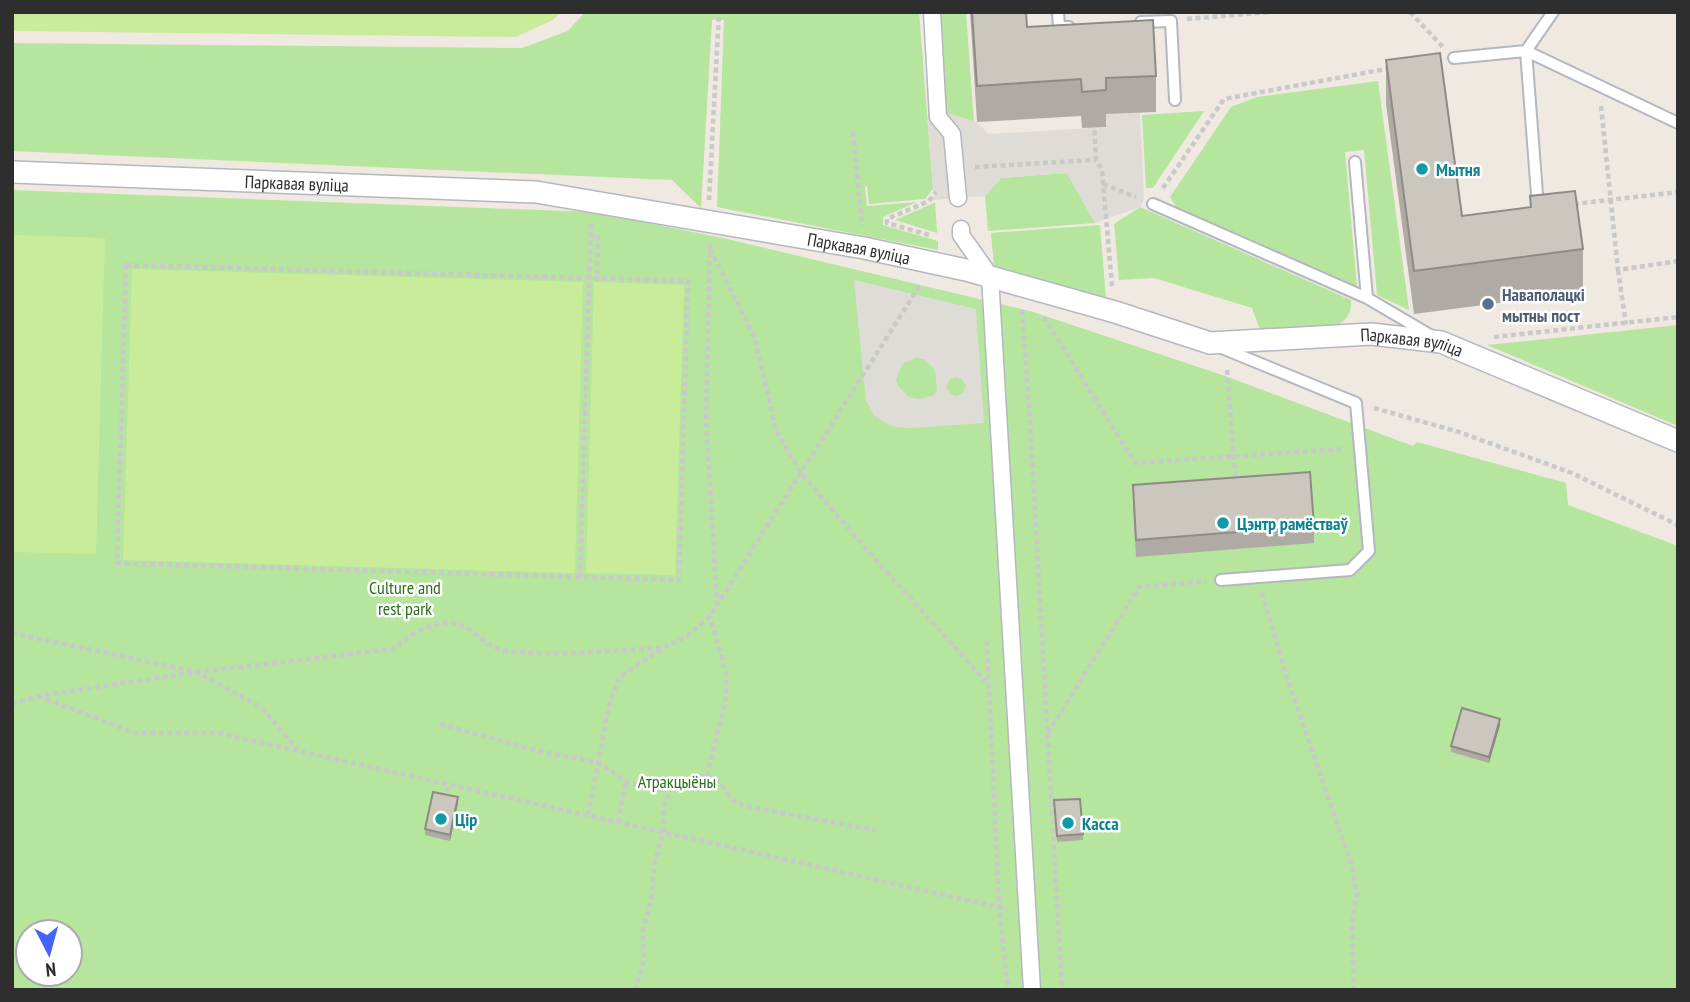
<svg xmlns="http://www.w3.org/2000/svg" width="1690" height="1002" font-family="'PT Sans Narrow',sans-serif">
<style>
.green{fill:#b6e59e;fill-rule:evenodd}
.pitch{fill:#c9ec9a}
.plaza{fill:#dfdcd8;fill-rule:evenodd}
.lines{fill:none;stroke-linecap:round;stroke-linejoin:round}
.service-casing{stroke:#b4b7c1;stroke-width:14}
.pedestrian-casing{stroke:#b4b7c1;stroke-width:19}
.minor-casing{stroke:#b4b7c1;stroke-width:24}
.path{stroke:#c9c9c9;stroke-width:4.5;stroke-dasharray:5 3.5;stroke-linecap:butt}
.service{stroke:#fff;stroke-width:10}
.pedestrian{stroke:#fff;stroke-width:16}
.minor{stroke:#fff;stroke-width:21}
.wall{fill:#afaba4}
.shaded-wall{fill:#8e8b86}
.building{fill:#cbc7bf;stroke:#8e8b86;stroke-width:2}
.culture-dot{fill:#0f9aa8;stroke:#fff;stroke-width:2.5}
.service-dot{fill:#5c6f8a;stroke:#fff;stroke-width:2.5}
.labels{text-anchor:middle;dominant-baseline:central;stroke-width:5;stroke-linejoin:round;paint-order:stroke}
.culture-label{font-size:18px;font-weight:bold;fill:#0d838f;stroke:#fff;text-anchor:start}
.street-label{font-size:18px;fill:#2e2e2e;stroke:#fff}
.service-label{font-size:18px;font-weight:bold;fill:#4e5e75;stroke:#fff;text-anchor:start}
.park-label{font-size:18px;fill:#2c6e1b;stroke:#fff}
</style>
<rect width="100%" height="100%" fill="#efe9e1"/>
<path class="green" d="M 585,12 L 919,12 L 933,189 L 925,199 L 869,204 L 867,186 L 865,187 L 867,206 L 917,202 L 883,217 L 883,225 L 938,241 L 938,250 L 717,207 L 724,20 L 712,20 L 701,208 L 672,180 L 12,151 L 12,43 L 522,48 L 568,31 Z
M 940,12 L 966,12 L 974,122 L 947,113 Z
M 1378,81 L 1409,310 L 1377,295 L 1364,150 L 1345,152 L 1357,286 L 1177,208 L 1170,197 L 1231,107 L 1257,97 Z
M 1204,111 L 1153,188 L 1146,188 L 1142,115 Z
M 1067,173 L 1095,223 L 988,231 L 985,196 L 1001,178 Z
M 12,190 L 592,212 L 723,238 L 1030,311 L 1228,377 L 1413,446 L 1417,442 L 1566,483 L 1568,505 L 1678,546 L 1678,990 L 12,990 ZM 28,932 L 70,932 L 70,974 L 28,974 Z
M 935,203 L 937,233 L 895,220 L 934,203 Z
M 1140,207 L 1351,300 C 1352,313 1348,318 1337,326 L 1260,330 L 1252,308 L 1154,278 L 1119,280 L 1114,224 Z
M 1100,225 L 1106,299 L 994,267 L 991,233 Z
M 1678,325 L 1678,426 L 1487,345 Z"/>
<path class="pitch" d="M 12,12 L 561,12 L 553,20 L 515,37 L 12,31 Z
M 12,235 L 105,238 L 96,554 L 12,552 Z
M 132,269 L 583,282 L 575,573 L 123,560 Z
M 594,282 L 684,285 L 675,575 L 586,573 Z"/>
<path class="plaza" d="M 947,113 L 977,122 L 989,134 L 1106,127 L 1106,114 L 1140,113 L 1144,199 L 1140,207 L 1095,223 L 1067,173 L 1001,178 L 985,196 L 934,200 L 927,115 Z
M 854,280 L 976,309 L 984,423 L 910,428 L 890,426 L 875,416 L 866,401 ZM 916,358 L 924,359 L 935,370 L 937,390 L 933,396 L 917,399 L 909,397 L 898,386 L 896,379 L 902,364 ZM 955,377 L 962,379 L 966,386 L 963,393 L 957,396 L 950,394 L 946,388 L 949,380 Z"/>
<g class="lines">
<defs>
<path id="service" d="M 1058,12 L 1059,27 L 1069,27
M 1141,22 L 1171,21 L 1175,100
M 1454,58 L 1526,51 L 1678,123
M 1355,162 L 1367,298
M 1153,204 L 1367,298 L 1430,335
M 1538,207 L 1526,51 L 1553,12
M 1221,580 L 1350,570 L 1369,551 L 1356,403 L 1222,348"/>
<path id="pedestrian" d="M 932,12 L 938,117 L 952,134 L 958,198
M 961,229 L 961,235 L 990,276 L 1032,990"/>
<g id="minor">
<path id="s1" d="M 12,172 L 536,192 L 864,248 L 966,270 L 1115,312 L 1210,343 L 1371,334 L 1441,342 L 1678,441"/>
</g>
</defs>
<use href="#service" class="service-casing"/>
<use href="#pedestrian" class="pedestrian-casing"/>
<use href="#minor" class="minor-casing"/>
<path class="path" d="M 1410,12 L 1443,47
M 1187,19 L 1270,12
M 1601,106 L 1618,270 L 1678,261
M 1094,122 L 1096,160 L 1102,170 L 1112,286
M 853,132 L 862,226
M 975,167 L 1096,160
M 1103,184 L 1136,197
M 1163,188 L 1224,99 L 1391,68
M 709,200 L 719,12
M 1574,204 L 1678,192
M 590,235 L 598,235 L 597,279
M 929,235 L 887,223 L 887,219 L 929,201 L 936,192
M 710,244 L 706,421 L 717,602
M 710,249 L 755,338 L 776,430 L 800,472 L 875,559 L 989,685
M 126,265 L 688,281 L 679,580 L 117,563 Z
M 1618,270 L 1626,324
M 1022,310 L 1030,422 L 1062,990
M 1044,317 L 1135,463 L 1342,449
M 1494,337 L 1678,317
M 1227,370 L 1236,483
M 1374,408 L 1459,432 L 1572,473 L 1678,525
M 580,577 L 591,223
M 1262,593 L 1287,678 L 1352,866 L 1357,894 L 1352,923 L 1354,990
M 12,633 L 197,672 L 262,708 L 298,750
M 987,641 L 999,907 L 1008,990
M 38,696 L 135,733 L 218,733 L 1007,909
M 12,704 L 38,696 L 197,672 L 393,649 C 409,636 424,625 445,623 C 474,621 481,648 507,651 C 558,657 611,650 663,648
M 440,724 L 534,750 L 599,763 L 626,781 L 655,790 L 671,789
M 1048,733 L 1139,587 L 1206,581
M 707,776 L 726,698 L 726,673 L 710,616
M 445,800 L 449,784
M 588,815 L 609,706 L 619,677 L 663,648 L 687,636 L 710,616 L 920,285
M 618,822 L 626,782
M 635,990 L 644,961 L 643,929 L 651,902 L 654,867 L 663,832 L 664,806 L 671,789 L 689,778 L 707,776 L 719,781 L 731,798 L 744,806 L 875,830"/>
<use href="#service" class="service"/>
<use href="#pedestrian" class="pedestrian"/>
<use href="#minor" class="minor"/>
</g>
<path class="wall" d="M 970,12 L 1026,12 L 1027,27 L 1156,76 L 1156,112 L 1106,114 L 1106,127 L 1082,128 L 1081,116 L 977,122 Z
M 1386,60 L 1462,216 L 1530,207 L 1530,196 L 1583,249 L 1583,292 L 1414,314 L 1386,104 Z
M 1133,485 L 1314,526 L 1314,543 L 1136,557 L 1133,502 Z
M 1500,725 L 1489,763 L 1451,752 L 1451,746 Z
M 458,803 L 450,841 L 425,835 L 425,829 Z
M 1054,806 L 1083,834 L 1083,840 L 1057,842 Z"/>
<path class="shaded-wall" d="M 1500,719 L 1500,725 L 1489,763 L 1489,757 Z
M 458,797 L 458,803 L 450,841 L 450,835 Z"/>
<path class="building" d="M 972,12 L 1026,12 L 1027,27 L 1153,20 L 1156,76 L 1106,78 L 1106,90 L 1082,92 L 1081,79 L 977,86 Z
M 1440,53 L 1462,216 L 1531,207 L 1530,196 L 1575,191 L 1583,249 L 1414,271 L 1386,60 Z
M 1310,472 L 1314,526 L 1136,540 L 1133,485 Z
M 1462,708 L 1500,719 L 1489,757 L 1451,746 Z
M 433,792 L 458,797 L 450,835 L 425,829 Z
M 1080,799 L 1083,834 L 1057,836 L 1054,800 Z"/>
<g class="culture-dot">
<circle cx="1422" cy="169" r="7"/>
<circle cx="1223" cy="523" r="7"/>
<circle cx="441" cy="819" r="7"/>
<circle cx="1068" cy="823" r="7"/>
</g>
<circle class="service-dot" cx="1488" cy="304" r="7"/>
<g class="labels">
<g class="culture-label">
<text x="1436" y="169">Мытня</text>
<text x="1237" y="523">Цэнтр рамёстваў</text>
<text x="455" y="819">Цір</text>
<text x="1082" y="823">Касса</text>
</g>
<g class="street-label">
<text stroke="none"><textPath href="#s1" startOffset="285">Паркавая вуліца</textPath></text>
<text stroke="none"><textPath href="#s1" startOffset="852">Паркавая вуліца</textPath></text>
<text stroke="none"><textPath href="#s1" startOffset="1419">Паркавая вуліца</textPath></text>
</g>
<g class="service-label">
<text x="1502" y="294">Наваполацкі<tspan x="1502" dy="21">мытны пост</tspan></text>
</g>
<g class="park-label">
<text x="405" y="587">Culture and<tspan x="405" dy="21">rest park</tspan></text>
<text x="677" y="781">Атракцыёны</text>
</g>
</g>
<rect width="1690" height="1002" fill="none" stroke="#2e2e2e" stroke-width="28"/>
<g transform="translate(49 953) rotate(174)"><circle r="33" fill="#ffffff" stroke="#ababab" stroke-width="2"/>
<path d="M0-5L12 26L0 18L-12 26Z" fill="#4264fb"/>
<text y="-10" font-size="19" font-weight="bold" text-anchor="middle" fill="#2e2e2e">N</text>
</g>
</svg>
